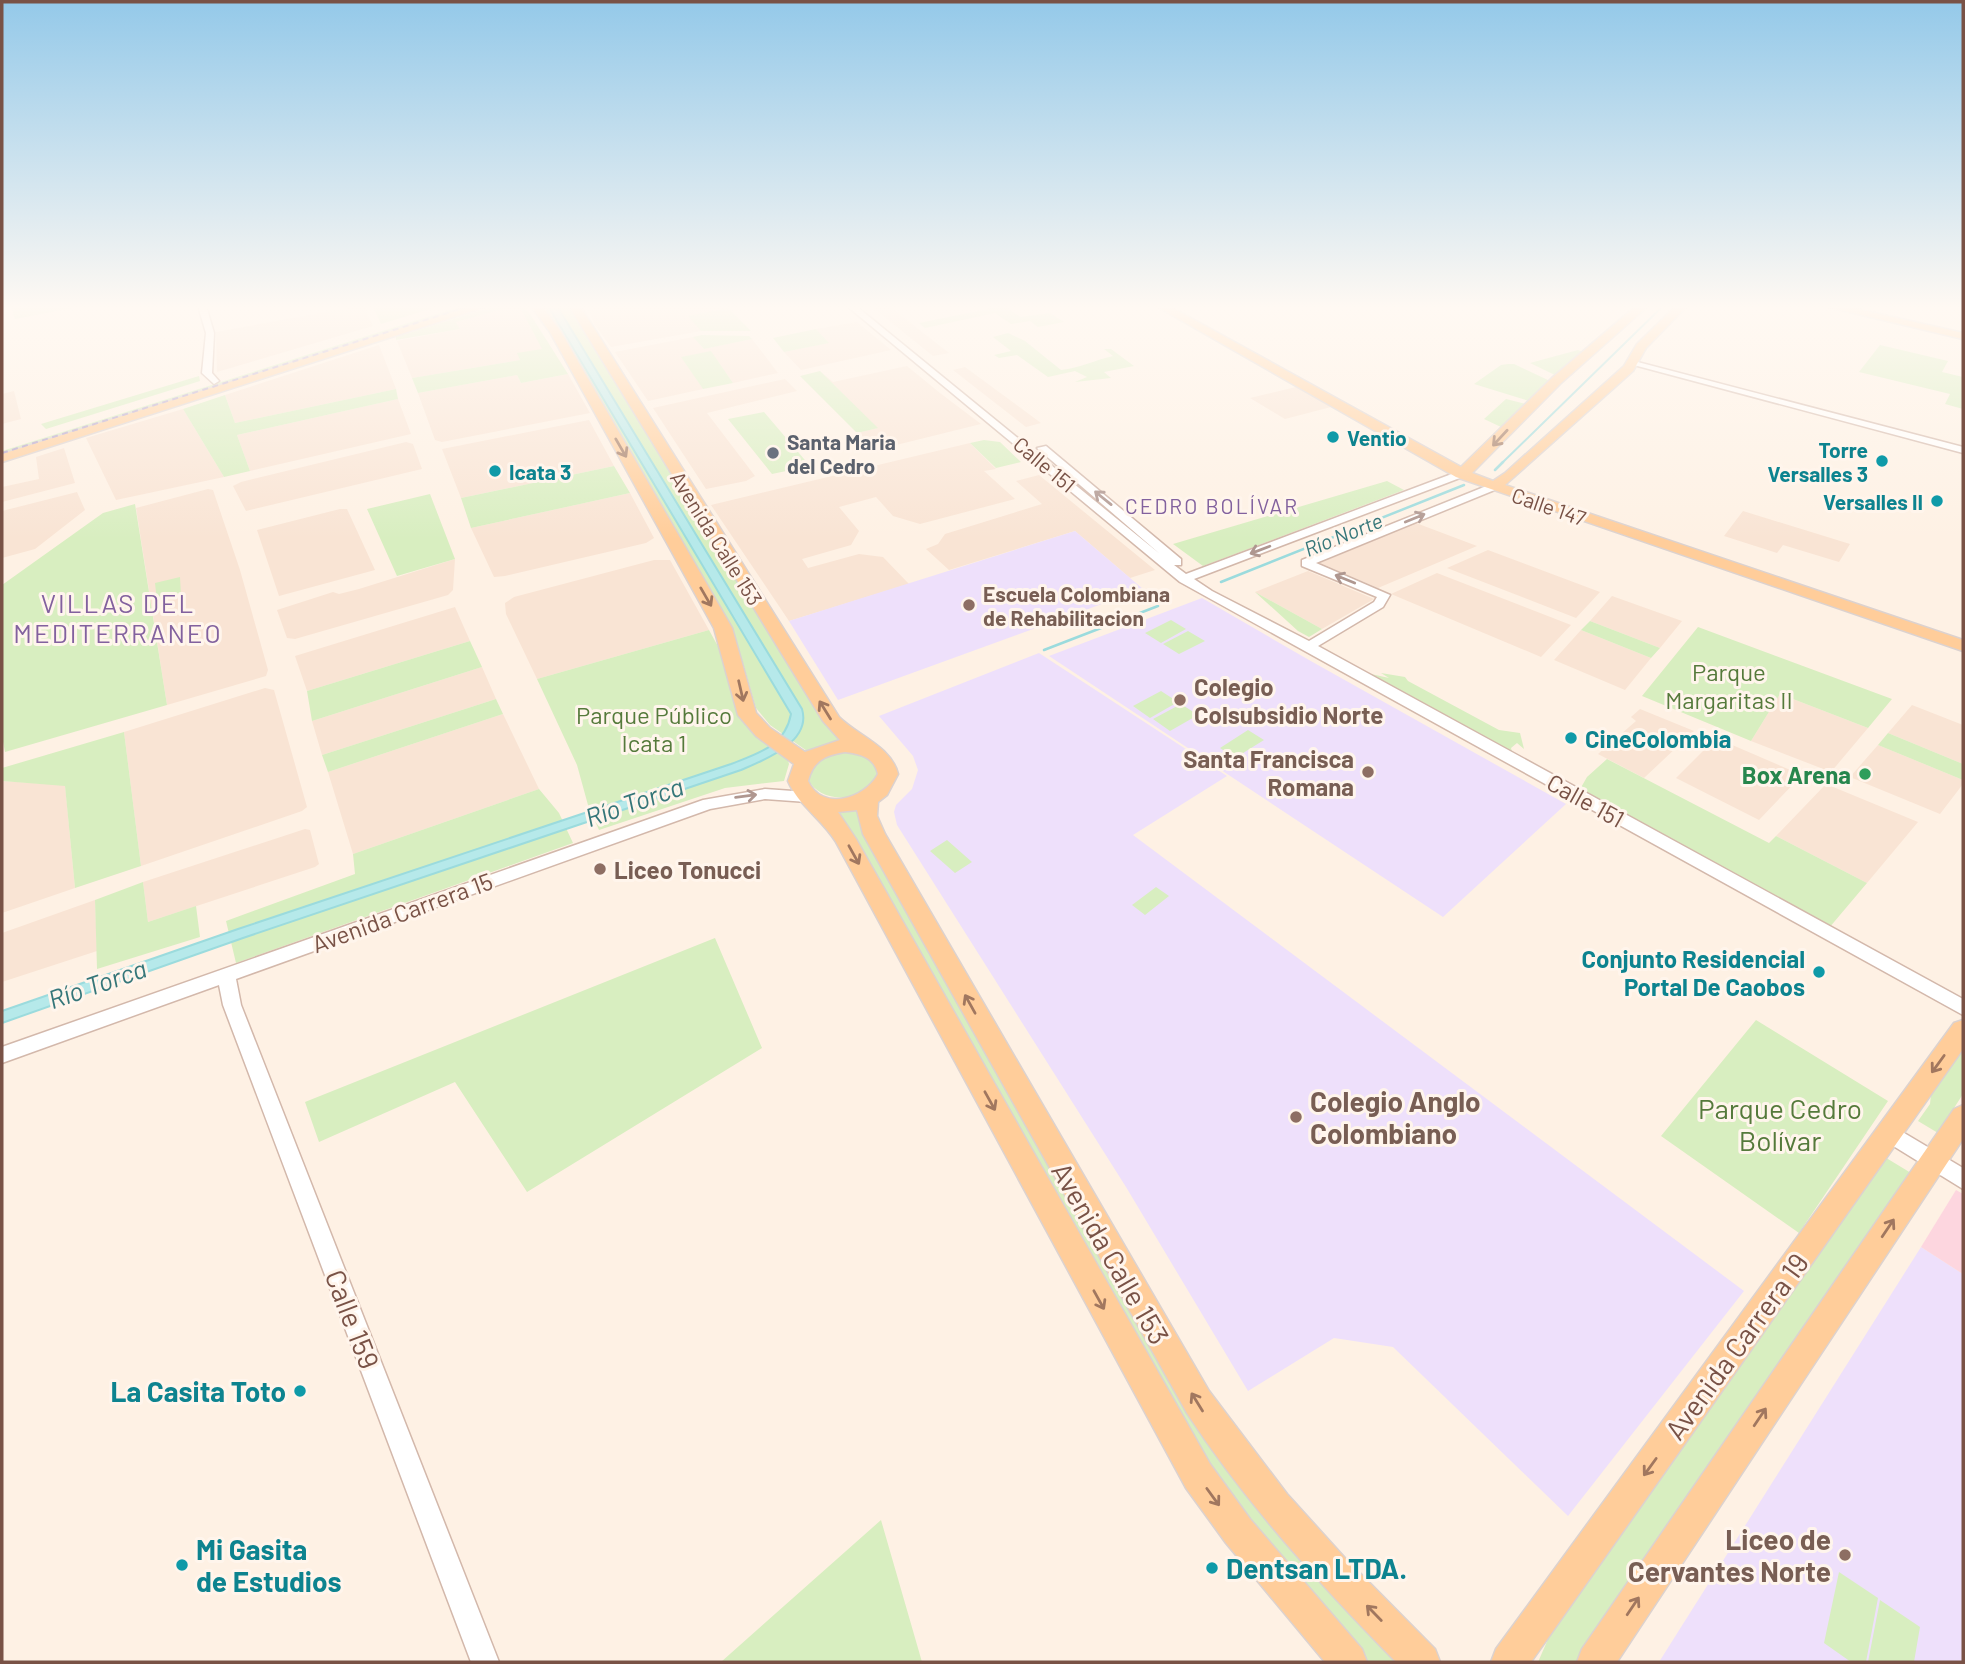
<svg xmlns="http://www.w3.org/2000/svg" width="1965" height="1664" font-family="Barlow,sans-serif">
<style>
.residential{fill:#f9e4d4}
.education{fill:#eee0fb}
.medical{fill:#fdd6df}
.green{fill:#d8eec0}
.water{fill:#b6e9ea;stroke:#9bdbdd;stroke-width:2}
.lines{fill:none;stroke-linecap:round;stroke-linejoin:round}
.stream-far1{stroke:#9bdbdd;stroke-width:2}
.stream{stroke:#9bdbdd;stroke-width:2.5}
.minor-casing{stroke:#d3b8ab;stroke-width:3}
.major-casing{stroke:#dcd2cf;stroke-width:3}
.minor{fill:#fff;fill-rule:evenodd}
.major{fill:#ffcd9a;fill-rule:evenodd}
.rail{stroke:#b2a1c9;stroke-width:2;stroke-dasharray:6 4.5;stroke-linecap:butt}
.oneway{stroke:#a1775f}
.oneway2{stroke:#af9790}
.culture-dot{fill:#0f9aa8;stroke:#fff5ec;stroke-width:2.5}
.worship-dot{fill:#6b7280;stroke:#fff5ec;stroke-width:2.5}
.education-dot{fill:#8d6e63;stroke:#fff5ec;stroke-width:2.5}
.leisure-dot{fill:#2e9e5b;stroke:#fff5ec;stroke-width:2.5}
.labels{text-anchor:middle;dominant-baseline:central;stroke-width:6;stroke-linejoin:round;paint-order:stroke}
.far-culture-label{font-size:21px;font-weight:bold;fill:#0d838f;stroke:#fff5ec;text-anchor:start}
.far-worship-label{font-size:21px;font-weight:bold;fill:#5b616d;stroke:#fff5ec;text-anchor:start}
.far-street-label{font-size:21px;fill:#795246;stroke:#fff5ec}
.far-neighbourhood-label{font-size:21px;letter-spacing:2px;fill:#82619e;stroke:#fff5ec}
.far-water-label{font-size:21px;font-style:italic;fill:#357679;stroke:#fff5ec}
.far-education-label{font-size:21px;font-weight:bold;fill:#785e54;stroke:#fff5ec;text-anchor:start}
.park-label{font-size:24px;fill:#557a3b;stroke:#fff5ec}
.education-label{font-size:24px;font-weight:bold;fill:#785e54;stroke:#fff5ec;text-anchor:start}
.culture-label{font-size:24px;font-weight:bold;fill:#0d838f;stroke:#fff5ec;text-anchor:start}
.leisure-label{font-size:24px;font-weight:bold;fill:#27864d;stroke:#fff5ec;text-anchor:end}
.street-label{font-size:24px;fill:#795246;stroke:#fff5ec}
.neighbourhood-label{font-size:26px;letter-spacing:2px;fill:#82619e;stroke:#fff5ec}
.water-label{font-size:26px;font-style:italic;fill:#357679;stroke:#fff5ec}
.near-education-label{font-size:28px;font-weight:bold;fill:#785e54;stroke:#fff5ec;text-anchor:start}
.near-park-label{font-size:28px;fill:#557a3b;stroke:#fff5ec}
.near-street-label{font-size:28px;fill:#795246;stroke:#fff5ec}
.near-culture-label{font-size:28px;font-weight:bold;fill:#0d838f;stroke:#fff5ec;text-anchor:start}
</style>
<rect width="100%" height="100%" fill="#fef1e4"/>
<path class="residential" d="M 359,306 L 364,306 L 373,326 L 217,372 L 216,332 Z
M 514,306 L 521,309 L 543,349 L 518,354 L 520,360 L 412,378 L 397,341 L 460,329 L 456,322 Z
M 607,306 L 726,306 L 728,308 L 689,316 L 701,331 L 611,347 L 594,324 L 589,309 Z
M 889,306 L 949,353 L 933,356 L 872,307 Z
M 857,322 L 891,350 L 801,370 L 784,352 L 828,343 L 816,329 Z
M 693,337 L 704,349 L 752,339 L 778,373 L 733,383 L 711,352 L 682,357 L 703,389 L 648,401 L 615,352 Z
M 379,345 L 396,389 L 235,423 L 225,395 Z
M 907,366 L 940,393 L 981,424 L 876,450 L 857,433 L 877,428 L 820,371 L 833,382 Z
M 965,367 L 1041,423 L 1026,427 L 953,370 Z
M 568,374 L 590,413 L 442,442 L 435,440 L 418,393 L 517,375 L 521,383 Z
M 785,379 L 797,391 L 707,413 L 755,476 L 746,481 L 706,489 L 653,408 Z
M 1296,387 L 1331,407 L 1285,419 L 1250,398 Z
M 14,391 L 21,419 L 2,424 L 2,394 Z
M 398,399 L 411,434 L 250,471 L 237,435 Z
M 183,409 L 224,477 L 116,500 L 86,438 Z
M 589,420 L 614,466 L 461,498 L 442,449 Z
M 406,442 L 413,444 L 422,469 L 246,511 L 233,486 L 241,482 Z
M 970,443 L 996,469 L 984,471 L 1015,499 L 920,524 L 893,516 L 876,497 L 839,507 L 859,531 L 851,545 L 802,559 L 808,568 L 859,554 L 883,557 L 909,584 L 789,621 L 711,505 Z
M 64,448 L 75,483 L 2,502 L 2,487 L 39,479 L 36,457 Z
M 1039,475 L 1155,570 L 1130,578 L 1075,531 L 949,570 L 926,549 L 938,544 L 945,534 L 1042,504 L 1016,481 Z
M 208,489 L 213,490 L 240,570 L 268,670 L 266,676 L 167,705 L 136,508 Z
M 77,492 L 85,510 L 35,549 L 2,558 L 2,511 Z
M 630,493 L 654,538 L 646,543 L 505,576 L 494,577 L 471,528 Z
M 340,509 L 347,509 L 375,570 L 279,596 L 257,530 Z
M 1743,511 L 1850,544 L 1839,562 L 1783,545 L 1777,553 L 1724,536 Z
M 1416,523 L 1477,546 L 1378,588 L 1320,563 Z
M 1488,550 L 1600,592 L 1576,618 L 1447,568 Z
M 455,559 L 453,590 L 448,595 L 295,639 L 287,638 L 277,610 L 333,592 L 339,594 L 359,589 Z
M 654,560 L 670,560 L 709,630 L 537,679 L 506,614 L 505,603 L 514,597 Z
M 1308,571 L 1374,599 L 1322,629 L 1255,592 Z
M 1437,573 L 1571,625 L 1541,657 L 1391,594 Z
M 1612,596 L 1682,621 L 1660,648 L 1590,621 Z
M 455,607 L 470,641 L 307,691 L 295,656 Z
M 1581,630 L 1651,658 L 1625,690 L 1554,660 Z
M 482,667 L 496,699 L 322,755 L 312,721 Z
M 265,688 L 274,690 L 307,807 L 302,811 L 141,866 L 124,732 Z
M 1780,694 L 1868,728 L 1831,772 L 1751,741 Z
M 1912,705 L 1963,725 L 1963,764 L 1888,733 Z
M 1640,709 L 1694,731 L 1644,778 L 1598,754 L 1636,721 L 1631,717 Z
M 503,714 L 539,789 L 353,854 L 328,772 Z
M 1716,738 L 1802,775 L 1759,820 L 1676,778 Z
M 1878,745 L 1963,780 L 1963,784 L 1940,814 L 1850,777 Z
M 2,781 L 65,785 L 75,888 L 2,913 Z
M 1826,784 L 1918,822 L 1867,883 L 1776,836 Z
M 305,829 L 310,830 L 319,864 L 315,867 L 148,922 L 143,882 Z
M 95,900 L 97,951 L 2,982 L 2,933 Z"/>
<path class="education" d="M 1075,531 L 1143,589 L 838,700 L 789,621 Z
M 1202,598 L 1309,660 L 1566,804 L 1443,917 L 1049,656 Z
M 1039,653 L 1227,776 L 1133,835 L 1744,1291 L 1568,1516 L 1393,1347 L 1334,1338 L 1248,1391 L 1126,1187 L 897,825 L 894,812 L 896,805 L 912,789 L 918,770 L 913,756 L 879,716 Z
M 1921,1247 L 1963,1274 L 1963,1662 L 1659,1662 Z"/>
<path class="medical" d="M 1956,1190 L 1963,1194 L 1963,1274 L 1921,1247 Z"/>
<path class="green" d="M 11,306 L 83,306 L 15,319 Z
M 373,306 L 440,306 L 381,324 Z
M 462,306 L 476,306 L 2,456 L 2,451 Z
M 495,306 L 525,306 L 568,374 L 521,383 L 517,375 L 418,393 L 412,378 L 520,360 L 517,353 L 542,349 L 521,309 L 514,306 L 456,322 L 460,329 L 396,340 L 396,337 Z
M 541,306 L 570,306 L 847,743 L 810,753 L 770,725 L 756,708 L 736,639 L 560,332 Z
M 985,306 L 1020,306 L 1008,309 L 1021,317 L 1050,313 L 1064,322 L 1038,327 L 1030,321 L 1011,324 L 995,313 L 925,328 L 919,323 L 988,309 Z
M 728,308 L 751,331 L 701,331 L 688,316 Z
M 816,329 L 829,343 L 784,352 L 773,338 Z
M 1008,333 L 1025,341 L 1061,370 C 1080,368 1095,360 1113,356 L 1104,349 L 1111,349 L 1134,366 L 1104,372 L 1111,378 L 1075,382 L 1087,377 L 1075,371 L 1048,377 L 1017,355 L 999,358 L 994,355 L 1011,351 L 993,337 Z
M 702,335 L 749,336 L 752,339 L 704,349 L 693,337 Z
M 1880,345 L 1948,361 L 1942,372 L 1963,377 L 1963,409 L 1945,404 L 1950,394 L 1859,372 Z
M 1578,350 L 1583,352 L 1557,376 L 1530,363 Z
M 711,351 L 733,383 L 703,389 L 681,357 Z
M 1508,364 L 1514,364 L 1550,381 L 1529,401 L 1474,384 L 1501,365 Z
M 820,371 L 878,428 L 857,433 L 800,376 Z
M 199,376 L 200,381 L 46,429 L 41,424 Z
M 396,389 L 398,399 L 237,435 L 250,471 L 224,477 L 183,409 L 225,395 L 235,423 Z
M 1506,399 L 1526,404 L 1501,427 L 1484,419 Z
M 764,412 L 810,466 L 772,474 L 728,419 Z
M 984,440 L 1000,442 L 1021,462 L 996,468 L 970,443 Z
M 614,466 L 630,493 L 471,528 L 461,498 Z
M 1387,481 L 1404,490 L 1203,566 L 1173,544 Z
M 430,494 L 455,559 L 397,576 L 367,509 Z
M 135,504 L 167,705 L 5,752 L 2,736 L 2,585 L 103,513 Z
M 180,577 L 181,595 L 157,601 L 155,583 Z
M 1255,592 L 1322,629 L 1309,637 L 1298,631 Z
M 1171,620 L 1186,629 L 1161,643 L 1145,633 Z
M 1590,621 L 1660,648 L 1651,658 L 1581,630 Z
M 1698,627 L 1892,699 L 1868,728 L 1780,694 L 1751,741 L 1642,696 Z
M 709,630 L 720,650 L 738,712 L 744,723 L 757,737 L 787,756 L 789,764 L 784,781 L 725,788 L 599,830 L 588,805 L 577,765 L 537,679 Z
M 1188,631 L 1205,641 L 1179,654 L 1163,644 Z
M 470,641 L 482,667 L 312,721 L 307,691 Z
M 1362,672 L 1389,678 L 1381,673 L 1405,677 L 1408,681 L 1499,730 L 1520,733 L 1524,749 L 1517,743 L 1511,748 L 1513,755 Z
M 1161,691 L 1178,702 L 1150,718 L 1133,706 Z
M 496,699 L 503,714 L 328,772 L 322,755 Z
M 1181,704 L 1198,715 L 1170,731 L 1153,719 Z
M 1248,730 L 1264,740 L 1235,758 L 1220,748 Z
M 124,732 L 141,866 L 75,888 L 65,786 L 2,781 L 2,768 Z
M 1888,733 L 1963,764 L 1963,780 L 1878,745 Z
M 841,750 L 872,757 L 880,772 C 872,802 821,807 808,779 L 813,763 Z
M 1607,759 L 1769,843 L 1776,836 L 1867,883 L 1829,928 L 1579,791 L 1587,777 Z
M 539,789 L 559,813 L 573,843 L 236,963 L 226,921 L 355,874 L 353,854 Z
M 857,808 L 859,819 L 1240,1483 L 1400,1662 L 1369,1662 L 1228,1498 L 835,809 Z
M 947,840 L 972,862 L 955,873 L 930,851 Z
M 143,882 L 148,922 L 196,906 L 200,937 L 97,969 L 95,900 Z
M 1156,887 L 1169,896 L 1145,915 L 1132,905 Z
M 715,938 L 762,1048 L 527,1192 L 455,1082 L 319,1142 L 305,1102 Z
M 1756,1020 L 1888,1101 L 1799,1233 L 1661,1136 Z
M 1963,1045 L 1963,1094 L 1938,1133 L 1918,1121 L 1930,1104 L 1932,1085 Z
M 1883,1156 L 1911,1173 L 1814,1322 L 1578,1662 L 1538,1662 L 1556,1621 Z
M 881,1520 L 922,1662 L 721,1662 Z
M 1839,1572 L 1878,1598 L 1866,1662 L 1851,1662 L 1824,1643 Z
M 1880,1600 L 1920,1627 L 1914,1662 L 1868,1662 Z"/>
<path class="water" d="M 548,306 L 557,306 L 802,709 C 812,742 764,760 741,770 L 243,938 L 2,1023 L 2,1011 L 238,929 L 731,764 C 759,753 785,746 791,714 Z"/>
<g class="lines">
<path class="stream-far1" d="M 1502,463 L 1663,306"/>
<path class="stream" d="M 1495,470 L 1503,462
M 1221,582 L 1464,485
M 1044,650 L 1158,606"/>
<defs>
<path id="minor" d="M 198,306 L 206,306 L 214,333 L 212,373 L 219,381 L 214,384 L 202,373 L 206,333 Z
M 847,306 L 856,306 L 1160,554 L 1037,448 L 1046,446 L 1181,559 L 1181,565 L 1174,565 L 1186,574 L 1457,472 L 1465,472 L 1465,476 L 1194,579 L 1212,591 L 1309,641 L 1374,602 L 1377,597 L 1302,566 L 1302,560 L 1489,485 L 1497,485 L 1497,489 L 1316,563 L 1390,595 L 1383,607 L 1318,646 L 1963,999 L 1963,1015 L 1180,582 Z
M 1630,360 L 1963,447 L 1963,453 L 1630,364 Z
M 765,789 L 807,792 L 815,797 L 807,802 L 765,799 L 710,809 L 236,979 L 241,1005 L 499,1662 L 471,1662 L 223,1005 L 219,985 L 2,1063 L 2,1047 L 703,800 Z
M 1889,1124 L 1963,1168 L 1963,1189 L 1882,1139 L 1879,1133 L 1882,1127 Z"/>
<path id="major" d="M 471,306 L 488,306 L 2,462 L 2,454 Z
M 531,306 L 542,306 L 561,332 L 732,628 L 756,713 L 770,728 L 805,752 L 840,740 L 823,721 L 569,306 L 580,306 L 839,717 C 858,736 891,746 898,774 L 887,795 L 878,802 L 877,816 L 885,834 L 1209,1391 L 1287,1494 L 1344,1557 L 1435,1649 L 1440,1662 L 1396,1662 C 1320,1584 1247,1505 1187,1413 L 863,834 L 857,810 L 838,812 L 856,839 L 1210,1464 L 1250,1519 L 1362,1649 L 1367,1662 L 1325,1662 L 1226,1543 L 1186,1488 L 836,842 C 822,819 798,805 788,781 L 794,764 L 756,736 L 738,715 L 714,628 L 550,332 ZM 845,752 C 861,754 874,757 878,774 C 865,799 822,812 808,781 C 813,761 825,755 845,752 Z
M 1156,306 L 1169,306 L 1461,467 L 1552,378 L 1636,306 L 1648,306 L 1560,384 L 1472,473 L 1493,481 L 1505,473 L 1624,366 L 1637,344 L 1676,306 L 1687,306 L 1646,348 L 1633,371 L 1505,485 L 1963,640 L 1963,651 L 1456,477 Z
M 1824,306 L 1844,306 L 1963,333 L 1963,339 Z
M 1963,1020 L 1963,1049 L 1531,1662 L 1491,1662 L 1496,1649 L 1954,1023 Z
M 1963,1105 L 1963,1139 L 1617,1662 L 1577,1662 L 1582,1649 L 1954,1109 Z"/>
</defs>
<use href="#minor" class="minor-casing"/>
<use href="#major" class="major-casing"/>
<use href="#minor" class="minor"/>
<use href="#major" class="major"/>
<path class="rail" d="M 2,453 L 470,306"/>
</g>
<defs><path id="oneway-shaft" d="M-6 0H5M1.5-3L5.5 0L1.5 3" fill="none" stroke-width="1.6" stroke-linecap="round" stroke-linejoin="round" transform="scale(1.75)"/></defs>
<g class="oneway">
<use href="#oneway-shaft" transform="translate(1500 438) rotate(133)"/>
<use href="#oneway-shaft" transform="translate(621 448) rotate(60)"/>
<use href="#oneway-shaft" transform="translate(706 597) rotate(60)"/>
<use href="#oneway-shaft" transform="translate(741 691) rotate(77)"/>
<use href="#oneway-shaft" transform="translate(825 710) rotate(-122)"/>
<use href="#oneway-shaft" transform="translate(854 855) rotate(61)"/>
<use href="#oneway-shaft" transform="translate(970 1004) rotate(-119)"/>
<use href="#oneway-shaft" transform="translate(1938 1064) rotate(126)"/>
<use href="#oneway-shaft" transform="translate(990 1101) rotate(61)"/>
<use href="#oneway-shaft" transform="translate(1888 1228) rotate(-56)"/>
<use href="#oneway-shaft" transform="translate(1099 1300) rotate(61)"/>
<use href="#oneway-shaft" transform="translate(1197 1402) rotate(-122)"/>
<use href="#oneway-shaft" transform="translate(1760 1417) rotate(-56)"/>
<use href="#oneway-shaft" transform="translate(1650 1467) rotate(126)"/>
<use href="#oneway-shaft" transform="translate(1213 1497) rotate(54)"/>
<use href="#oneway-shaft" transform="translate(1633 1606) rotate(-56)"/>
<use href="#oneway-shaft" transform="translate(1374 1613) rotate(-134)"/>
</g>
<g class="oneway2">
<use href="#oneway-shaft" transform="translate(1103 498) rotate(-141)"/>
<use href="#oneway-shaft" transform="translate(1415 518) rotate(-22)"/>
<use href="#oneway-shaft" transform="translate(1260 550) rotate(159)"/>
<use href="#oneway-shaft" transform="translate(1345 579) rotate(-158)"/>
<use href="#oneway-shaft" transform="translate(746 796) rotate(-7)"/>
</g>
<linearGradient id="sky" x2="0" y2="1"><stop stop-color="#94c9e9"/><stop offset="0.57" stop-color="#fff9f3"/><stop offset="1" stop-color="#fff9f3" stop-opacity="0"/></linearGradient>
<rect width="1965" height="539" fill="url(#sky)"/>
<g class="culture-dot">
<circle cx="1333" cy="437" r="7"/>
<circle cx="1882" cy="461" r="7"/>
<circle cx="495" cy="471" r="7"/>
<circle cx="1937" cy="501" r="7"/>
<circle cx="1571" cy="738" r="7"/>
<circle cx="1819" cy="972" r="7"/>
<circle cx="300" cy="1391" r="7"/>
<circle cx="182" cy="1565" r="7"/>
<circle cx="1212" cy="1568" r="7"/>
</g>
<circle class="worship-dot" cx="773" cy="453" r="7"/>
<g class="education-dot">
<circle cx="969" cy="605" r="7"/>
<circle cx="1180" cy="700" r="7"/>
<circle cx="1368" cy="772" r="7"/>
<circle cx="600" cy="869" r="7"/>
<circle cx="1296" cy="1117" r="7"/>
<circle cx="1845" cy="1555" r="7"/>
</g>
<circle class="leisure-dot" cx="1865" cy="774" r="7"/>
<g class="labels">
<g class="far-culture-label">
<text x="1347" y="437">Ventio</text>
<text x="1868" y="449" text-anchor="end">Torre<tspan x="1868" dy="24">Versalles 3</tspan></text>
<text x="509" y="471">Icata 3</text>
<text x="1923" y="501" text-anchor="end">Versalles II</text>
</g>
<g class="far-worship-label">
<text x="787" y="441">Santa Maria<tspan x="787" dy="24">del Cedro</tspan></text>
</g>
<g class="far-street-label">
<text transform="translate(1045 464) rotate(40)">Calle 151</text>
<text transform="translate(1549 506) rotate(19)">Calle 147</text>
<text transform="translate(717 538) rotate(58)">Avenida Calle 153</text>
</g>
<g class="far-neighbourhood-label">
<text x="1212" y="505">CEDRO BOLÍVAR</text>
</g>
<g class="far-water-label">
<text transform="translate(1343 534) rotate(-22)">Río Norte</text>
</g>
<g class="far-education-label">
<text x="983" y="593">Escuela Colombiana<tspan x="983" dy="24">de Rehabilitacion</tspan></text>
</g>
<g class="park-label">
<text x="1729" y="671">Parque<tspan x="1729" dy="28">Margaritas II</tspan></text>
<text x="654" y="714">Parque Público<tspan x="654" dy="28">Icata 1</tspan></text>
</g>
<g class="education-label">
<text x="1194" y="686">Colegio<tspan x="1194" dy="28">Colsubsidio Norte</tspan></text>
<text x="1354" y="758" text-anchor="end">Santa Francisca<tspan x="1354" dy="28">Romana</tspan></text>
<text x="614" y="869">Liceo Tonucci</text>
</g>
<g class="culture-label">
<text x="1585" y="738">CineColombia</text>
<text x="1805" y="958" text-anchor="end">Conjunto Residencial<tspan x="1805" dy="28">Portal De Caobos</tspan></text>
</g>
<g class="leisure-label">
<text x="1851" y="774">Box Arena</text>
</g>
<g class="street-label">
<text transform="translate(1586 800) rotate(29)">Calle 151</text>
<text transform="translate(402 912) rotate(-20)">Avenida Carrera 15</text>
</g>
<g class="neighbourhood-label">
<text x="118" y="602">VILLAS DEL<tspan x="118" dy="30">MEDITERRANEO</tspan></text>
</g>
<g class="water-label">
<text transform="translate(634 801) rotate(-19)">Río Torca</text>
<text transform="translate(97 983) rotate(-19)">Río Torca</text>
</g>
<g class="near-education-label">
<text x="1310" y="1101">Colegio Anglo<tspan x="1310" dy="32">Colombiano</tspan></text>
<text x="1831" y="1539" text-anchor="end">Liceo de<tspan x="1831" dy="32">Cervantes Norte</tspan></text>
</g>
<g class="near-park-label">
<text x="1780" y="1108">Parque Cedro<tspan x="1780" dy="32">Bolívar</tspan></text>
</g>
<g class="near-street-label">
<text transform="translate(1111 1253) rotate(60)">Avenida Calle 153</text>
<text transform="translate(353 1319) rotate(69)">Calle 159</text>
<text transform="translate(1736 1346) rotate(-54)">Avenida Carrera 19</text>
</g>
<g class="near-culture-label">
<text x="286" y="1391" text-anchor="end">La Casita Toto</text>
<text x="196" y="1549">Mi Gasita<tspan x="196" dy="32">de Estudios</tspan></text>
<text x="1226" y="1568">Dentsan LTDA.</text>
</g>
</g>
<rect width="1965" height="1664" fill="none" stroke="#795246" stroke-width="7"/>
</svg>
